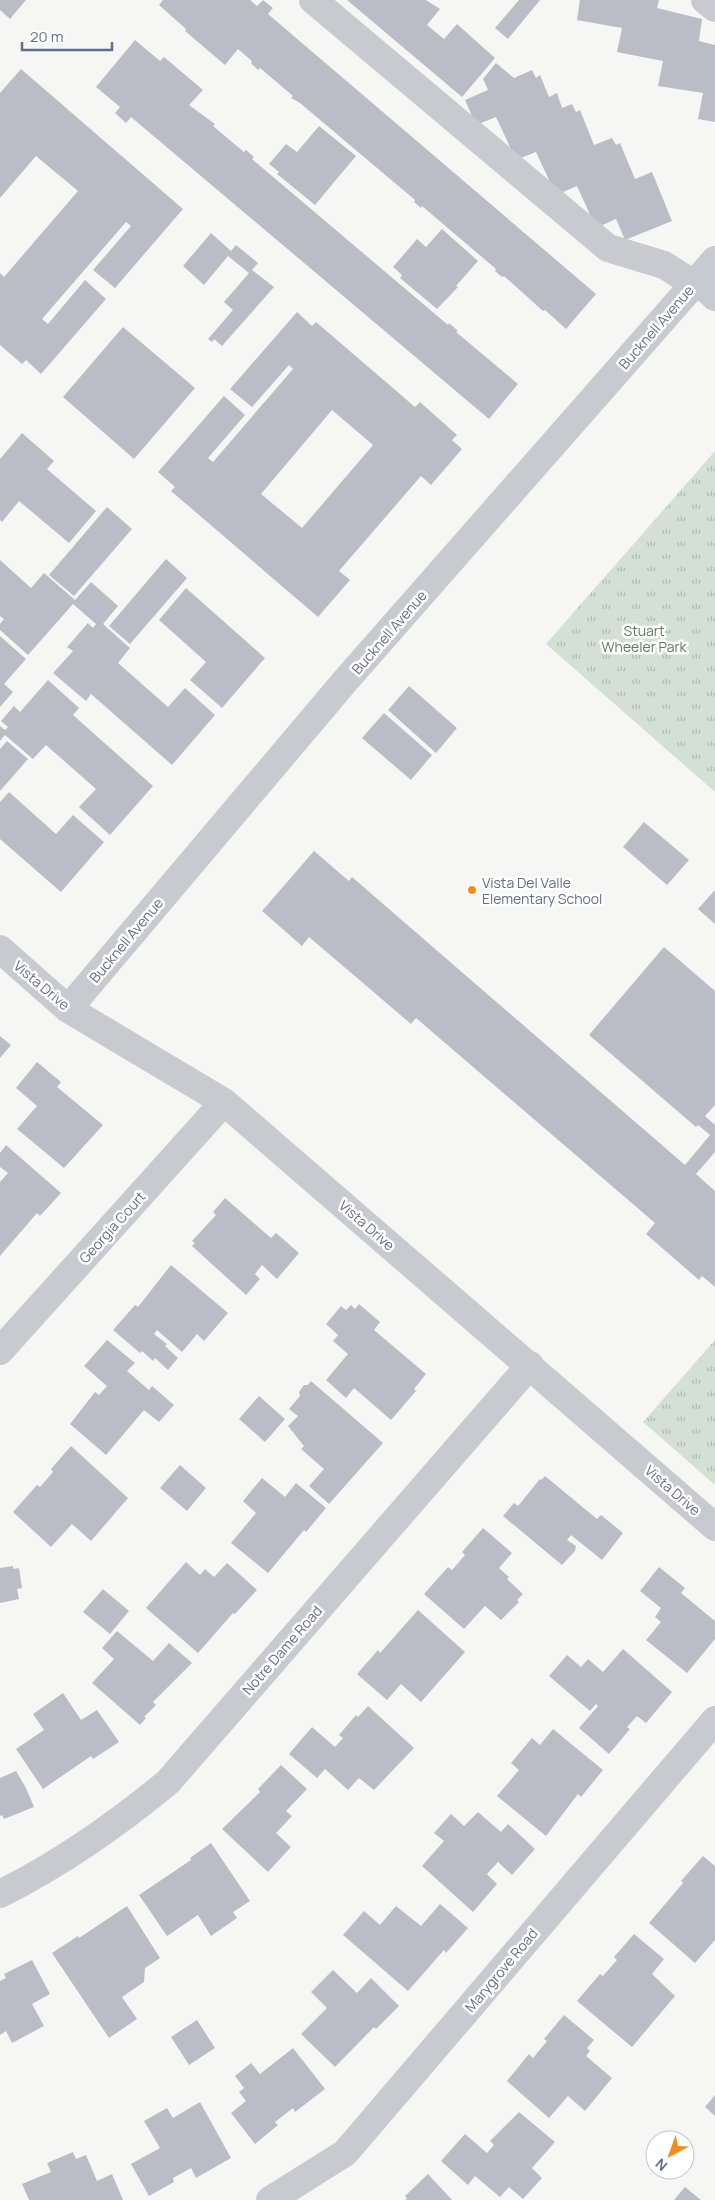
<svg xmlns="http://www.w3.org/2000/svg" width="715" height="2200" font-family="Manrope,sans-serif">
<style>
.park{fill:url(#park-tufts)}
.building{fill:#babdc6;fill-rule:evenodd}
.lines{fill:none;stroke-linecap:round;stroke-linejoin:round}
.minor{stroke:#c9cacf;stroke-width:28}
.poi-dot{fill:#f38e18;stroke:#fff;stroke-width:2}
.labels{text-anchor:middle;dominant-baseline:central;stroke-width:5;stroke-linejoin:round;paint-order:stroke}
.street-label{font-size:14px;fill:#636c88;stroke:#fff}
.park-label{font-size:14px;fill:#5f7962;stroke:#fff}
.poi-label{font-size:14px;fill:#636c88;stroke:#fff;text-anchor:start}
</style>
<defs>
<pattern id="park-tufts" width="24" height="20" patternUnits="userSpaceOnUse" patternTransform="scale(1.25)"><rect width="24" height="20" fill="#d5e0d4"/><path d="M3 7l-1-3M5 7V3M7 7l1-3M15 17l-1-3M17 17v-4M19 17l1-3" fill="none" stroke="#b0bab2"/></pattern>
</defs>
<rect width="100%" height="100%" fill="#f6f7f4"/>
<path class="park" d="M 715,451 L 715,792 L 546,644 Z
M 715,1340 L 715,1485 L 643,1422 Z"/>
<path class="building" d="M 0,0 L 26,0 L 10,19 L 0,10 Z
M 163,0 L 250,0 L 257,6 L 263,0 L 273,8 L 268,14 L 596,294 L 566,329 L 545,310 L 543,311 L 504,276 L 502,277 L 495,271 L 496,269 L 422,206 L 421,208 L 414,202 L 415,200 L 300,103 L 291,98 L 293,96 L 260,68 L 258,70 L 251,63 L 252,61 L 238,49 L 225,65 L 185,31 L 186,29 L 159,5 Z
M 347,0 L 426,0 L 440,9 L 427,25 L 444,39 L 457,24 L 495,58 L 462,97 Z
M 519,0 L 540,0 L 508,39 L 495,28 Z
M 580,0 L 659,0 L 657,8 L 702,19 L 699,41 L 715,45 L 715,122 L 698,119 L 703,93 L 658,86 L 663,61 L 617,52 L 622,28 L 577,20 Z
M 135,40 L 160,61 L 164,57 L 203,90 L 189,105 L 215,124 L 213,126 L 244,152 L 246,150 L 254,157 L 252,159 L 448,325 L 449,323 L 458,331 L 456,332 L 518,384 L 489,419 L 131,117 L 126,123 L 115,113 L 120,107 L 96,87 Z
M 496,63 L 514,78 L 532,70 L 536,78 L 540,75 L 549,97 L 557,93 L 562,108 L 572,104 L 576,112 L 580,110 L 594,145 L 612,138 L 616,145 L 620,143 L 635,179 L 652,172 L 672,221 L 625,240 L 616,219 L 596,228 L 577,186 L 556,195 L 536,152 L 516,160 L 496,117 L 476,125 L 465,100 L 488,90 L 483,79 Z
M 21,69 L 183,209 L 115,288 L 93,270 L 131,226 L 126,222 L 42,319 L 48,324 L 85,280 L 106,299 L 41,374 L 26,360 L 22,364 L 0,345 L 0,273 L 4,277 L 78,191 L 36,156 L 0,198 L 0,93 Z
M 319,126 L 356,156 L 315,205 L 277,174 L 279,172 L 269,164 L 286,144 L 297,152 Z
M 442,229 L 478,261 L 456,286 L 458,287 L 437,309 L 400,278 L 402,275 L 393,267 L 417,239 L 426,247 Z
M 211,233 L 231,251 L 236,245 L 258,263 L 252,270 L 274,287 L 222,346 L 214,339 L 212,342 L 208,339 L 233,310 L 224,302 L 249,273 L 228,256 L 204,285 L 183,266 Z
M 297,312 L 312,326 L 316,322 L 415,407 L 420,402 L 457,435 L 452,440 L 462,449 L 431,485 L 421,476 L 339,571 L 350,580 L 318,617 L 171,491 L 175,487 L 158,472 L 224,396 L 245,415 L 208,458 L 213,462 L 293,369 L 289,365 L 252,407 L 230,389 ZM 332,410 L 373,445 L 302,528 L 261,494 Z
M 123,327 L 195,388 L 134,459 L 63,397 Z
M 22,433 L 54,461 L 47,469 L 96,511 L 69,543 L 19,501 L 2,522 L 0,520 L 0,459 Z
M 107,507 L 132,529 L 74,596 L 49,575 Z
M 166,559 L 187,578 L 130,644 L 109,626 Z
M 0,560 L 31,588 L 44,573 L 75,600 L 91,582 L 118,606 L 103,624 L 130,648 L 118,663 L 168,707 L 185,688 L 215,715 L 172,765 L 91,694 L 86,701 L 53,673 L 73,651 L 67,647 L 88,623 L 93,628 L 96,624 L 73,604 L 28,655 L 0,630 L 0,624 L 4,619 L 0,616 Z
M 186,588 L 265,658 L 222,708 L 190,680 L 206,662 L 159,620 Z
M 0,636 L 26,659 L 4,684 L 13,692 L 0,707 Z
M 48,680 L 79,708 L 73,715 L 153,786 L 110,835 L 79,807 L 96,789 L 46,745 L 33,759 L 5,735 L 0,741 L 0,726 L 5,730 L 8,727 L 1,721 L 14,706 L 20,712 Z
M 409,686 L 457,728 L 436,753 L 388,710 Z
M 384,713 L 432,755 L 411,780 L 362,738 Z
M 7,741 L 28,759 L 0,791 L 0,749 Z
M 9,792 L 56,834 L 73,815 L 104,842 L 61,892 L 0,839 L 0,802 Z
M 644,822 L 689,860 L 667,885 L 623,847 Z
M 314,851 L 349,881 L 352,877 L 685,1165 L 710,1135 L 698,1125 L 696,1127 L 589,1035 L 664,947 L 715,991 L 715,1105 L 705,1116 L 715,1125 L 715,1152 L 696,1174 L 715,1191 L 715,1287 L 702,1276 L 699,1280 L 646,1234 L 655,1223 L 416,1018 L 411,1024 L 309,937 L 302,946 L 262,911 Z
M 715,890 L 715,924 L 698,909 Z
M 0,1036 L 11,1045 L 0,1058 Z
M 37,1062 L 61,1082 L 57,1087 L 103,1125 L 64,1168 L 17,1129 L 37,1106 L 16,1088 Z
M 6,1145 L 61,1193 L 40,1216 L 37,1213 L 0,1256 L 0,1182 L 8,1173 L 0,1167 L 0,1153 Z
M 225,1198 L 271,1238 L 276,1233 L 299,1253 L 277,1279 L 262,1265 L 255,1274 L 260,1279 L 246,1295 L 192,1246 L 195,1243 L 192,1241 L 216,1215 L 213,1212 Z
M 171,1265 L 228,1313 L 204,1341 L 197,1334 L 182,1352 L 157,1330 L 154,1334 L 167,1344 L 165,1346 L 178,1358 L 168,1370 L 155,1358 L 153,1361 L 142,1351 L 140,1353 L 113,1330 L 135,1305 L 138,1307 Z
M 359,1304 L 380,1322 L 374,1330 L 426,1374 L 414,1389 L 416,1391 L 391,1420 L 354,1388 L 346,1398 L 326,1380 L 348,1354 L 333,1341 L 338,1335 L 326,1324 L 341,1306 L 346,1310 L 351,1305 L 355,1309 Z
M 107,1340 L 135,1363 L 127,1371 L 149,1390 L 152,1386 L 174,1405 L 159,1422 L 144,1410 L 106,1455 L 70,1424 L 95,1392 L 99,1395 L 107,1386 L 84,1366 Z
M 311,1381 L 383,1443 L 329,1504 L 309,1486 L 324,1469 L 301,1449 L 304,1446 L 288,1426 L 298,1416 L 289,1409 L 300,1396 L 299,1392 L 304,1385 L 308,1385 Z
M 259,1396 L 285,1419 L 265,1442 L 239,1419 Z
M 71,1446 L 128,1498 L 91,1541 L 72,1524 L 51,1547 L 13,1512 L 37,1485 L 40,1487 L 53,1472 L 51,1469 Z
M 180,1465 L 206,1488 L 187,1511 L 160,1488 Z
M 545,1476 L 597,1519 L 601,1515 L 623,1533 L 602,1560 L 571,1535 L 567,1540 L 576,1546 L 575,1551 L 562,1565 L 503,1516 L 514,1503 L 518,1506 L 540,1479 L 541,1480 Z
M 262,1478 L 285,1497 L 296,1483 L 326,1508 L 306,1532 L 304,1530 L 268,1573 L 231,1543 L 256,1513 L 243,1501 Z
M 483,1528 L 512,1553 L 499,1568 L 509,1577 L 507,1579 L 523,1594 L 517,1600 L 519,1602 L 501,1620 L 485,1606 L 464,1629 L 424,1594 L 448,1567 L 452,1570 L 465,1555 L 462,1552 Z
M 186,1562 L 200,1575 L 205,1569 L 214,1577 L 227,1563 L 257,1590 L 235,1614 L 233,1613 L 198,1653 L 146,1608 Z
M 13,1566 L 13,1569 L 19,1568 L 22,1588 L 17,1589 L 19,1599 L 0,1603 L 0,1568 Z
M 659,1567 L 685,1588 L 681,1593 L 715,1621 L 715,1639 L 687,1673 L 646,1640 L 661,1622 L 655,1617 L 661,1608 L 640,1591 Z
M 103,1589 L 129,1611 L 110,1634 L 83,1612 Z
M 418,1610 L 465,1652 L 421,1702 L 401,1684 L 387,1700 L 357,1674 L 378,1650 L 380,1653 Z
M 117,1631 L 153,1661 L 169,1643 L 192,1663 L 153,1702 L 156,1705 L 144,1717 L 146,1718 L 140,1725 L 92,1683 L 114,1659 L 102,1648 Z
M 623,1649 L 672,1692 L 646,1723 L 637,1716 L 627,1727 L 630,1729 L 609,1754 L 579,1728 L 598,1706 L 596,1704 L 590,1711 L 549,1676 L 567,1655 L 581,1667 L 588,1659 L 603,1672 Z
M 63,1693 L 81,1720 L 97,1710 L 119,1742 L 93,1759 L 91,1756 L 43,1789 L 16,1749 L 44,1730 L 33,1714 Z
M 368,1706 L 414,1748 L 374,1790 L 359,1778 L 348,1790 L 325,1769 L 317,1778 L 289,1754 L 312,1727 L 335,1747 L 343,1738 L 339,1735 L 356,1715 L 358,1717 Z
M 553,1729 L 603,1770 L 581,1797 L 578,1794 L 546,1836 L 497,1796 L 519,1770 L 511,1763 L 532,1738 L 540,1745 Z
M 281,1765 L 307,1789 L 286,1811 L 292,1816 L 276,1833 L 291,1847 L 268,1872 L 222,1829 L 260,1792 L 258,1789 Z
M 16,1771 L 26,1788 L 34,1807 L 4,1819 L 2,1815 L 0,1816 L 0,1778 Z
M 478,1812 L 501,1832 L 508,1824 L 535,1849 L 512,1875 L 498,1862 L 487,1874 L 497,1884 L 473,1912 L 422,1866 L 444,1841 L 434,1833 L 451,1814 L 464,1826 Z
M 211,1843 L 250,1901 L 233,1912 L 237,1918 L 211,1936 L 198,1915 L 167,1936 L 139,1895 L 191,1860 L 190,1858 Z
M 703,1856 L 715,1866 L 715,1940 L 695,1963 L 649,1923 L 683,1883 L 681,1881 Z
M 440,1904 L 468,1928 L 446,1953 L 444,1950 L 408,1991 L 343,1935 L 364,1911 L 380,1925 L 396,1906 L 421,1926 Z
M 127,1906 L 160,1958 L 145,1968 L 144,1982 L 122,1997 L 137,2019 L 109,2038 L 52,1953 L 78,1936 L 79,1938 Z
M 634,1934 L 664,1959 L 652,1974 L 675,1996 L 632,2047 L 577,2001 L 600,1974 L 603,1976 L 617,1960 L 614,1957 Z
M 32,1960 L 50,1994 L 32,2004 L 44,2026 L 12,2043 L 6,2031 L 0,2035 L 0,1981 L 6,1978 L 4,1974 Z
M 333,1970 L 357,1993 L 371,1978 L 399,2006 L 376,2029 L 374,2027 L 335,2067 L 301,2034 L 327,2008 L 311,1992 Z
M 564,2015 L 594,2040 L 587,2048 L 590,2051 L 586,2056 L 612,2078 L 585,2111 L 568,2096 L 549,2118 L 507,2081 L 529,2054 L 533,2058 L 547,2041 L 544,2039 Z
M 197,2020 L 215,2048 L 189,2065 L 171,2037 Z
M 293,2048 L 325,2089 L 295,2112 L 293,2108 L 275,2122 L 278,2125 L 255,2144 L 231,2113 L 246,2101 L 239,2092 L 244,2088 L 235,2076 L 251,2063 L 260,2074 Z
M 715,2095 L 715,2116 L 705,2107 Z
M 200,2102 L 231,2158 L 196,2178 L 191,2168 L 173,2178 L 174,2182 L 149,2196 L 131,2164 L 160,2148 L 144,2121 L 167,2108 L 173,2118 Z
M 519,2112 L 555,2142 L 532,2168 L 542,2178 L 523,2199 L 509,2187 L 500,2197 L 475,2176 L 468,2185 L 441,2161 L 465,2134 L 487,2153 L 494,2145 L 490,2141 Z
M 73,2152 L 76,2159 L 86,2155 L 97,2181 L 112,2174 L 123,2200 L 29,2200 L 22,2184 L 51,2172 L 47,2163 Z
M 428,2174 L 452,2200 L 405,2200 L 407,2199 L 405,2196 Z
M 685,2187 L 701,2200 L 674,2200 Z"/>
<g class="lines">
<path class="minor" d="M 313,0 L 608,248 L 664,265 L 694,284
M 705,0 L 715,8
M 697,280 L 715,297
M 0,949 L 68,1009 L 224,1102 L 715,1527
M 68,1009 L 346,680 L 715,260
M 0,1351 L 224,1102
M 0,1894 C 60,1864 116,1825 168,1782 L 530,1365
M 270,2200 L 345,2153 L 715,1720"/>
</g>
<circle class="poi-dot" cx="472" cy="890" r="5"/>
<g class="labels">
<g class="street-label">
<text transform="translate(656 327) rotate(-49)">Bucknell Avenue</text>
<text transform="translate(389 632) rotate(-49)">Bucknell Avenue</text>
<text transform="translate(126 940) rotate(-50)">Bucknell Avenue</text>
<text transform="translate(42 985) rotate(40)">Vista Drive</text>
<text transform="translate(367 1225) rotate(41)">Vista Drive</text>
<text transform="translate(112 1227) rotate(-48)">Georgia Court</text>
<text transform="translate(673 1490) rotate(41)">Vista Drive</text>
<text transform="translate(282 1650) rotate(-49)">Notre Dame Road</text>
<text transform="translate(501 1970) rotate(-50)">Marygrove Road</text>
</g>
<g class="park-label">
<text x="644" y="630">Stuart<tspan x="644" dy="16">Wheeler Park</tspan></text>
</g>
<g class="poi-label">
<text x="482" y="882">Vista Del Valle<tspan x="482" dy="16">Elementary School</tspan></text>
</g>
</g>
<g transform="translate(670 2155) rotate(221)"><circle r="24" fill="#ffffff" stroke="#c1c4cf"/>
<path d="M0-4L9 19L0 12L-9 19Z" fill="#f38e18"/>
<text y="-8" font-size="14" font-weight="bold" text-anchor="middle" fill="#636c88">N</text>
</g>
<path d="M22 42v8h90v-8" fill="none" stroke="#636c88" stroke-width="2.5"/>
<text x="30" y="42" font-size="15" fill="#636c88" stroke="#ffffff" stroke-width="4" paint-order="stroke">20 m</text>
</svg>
